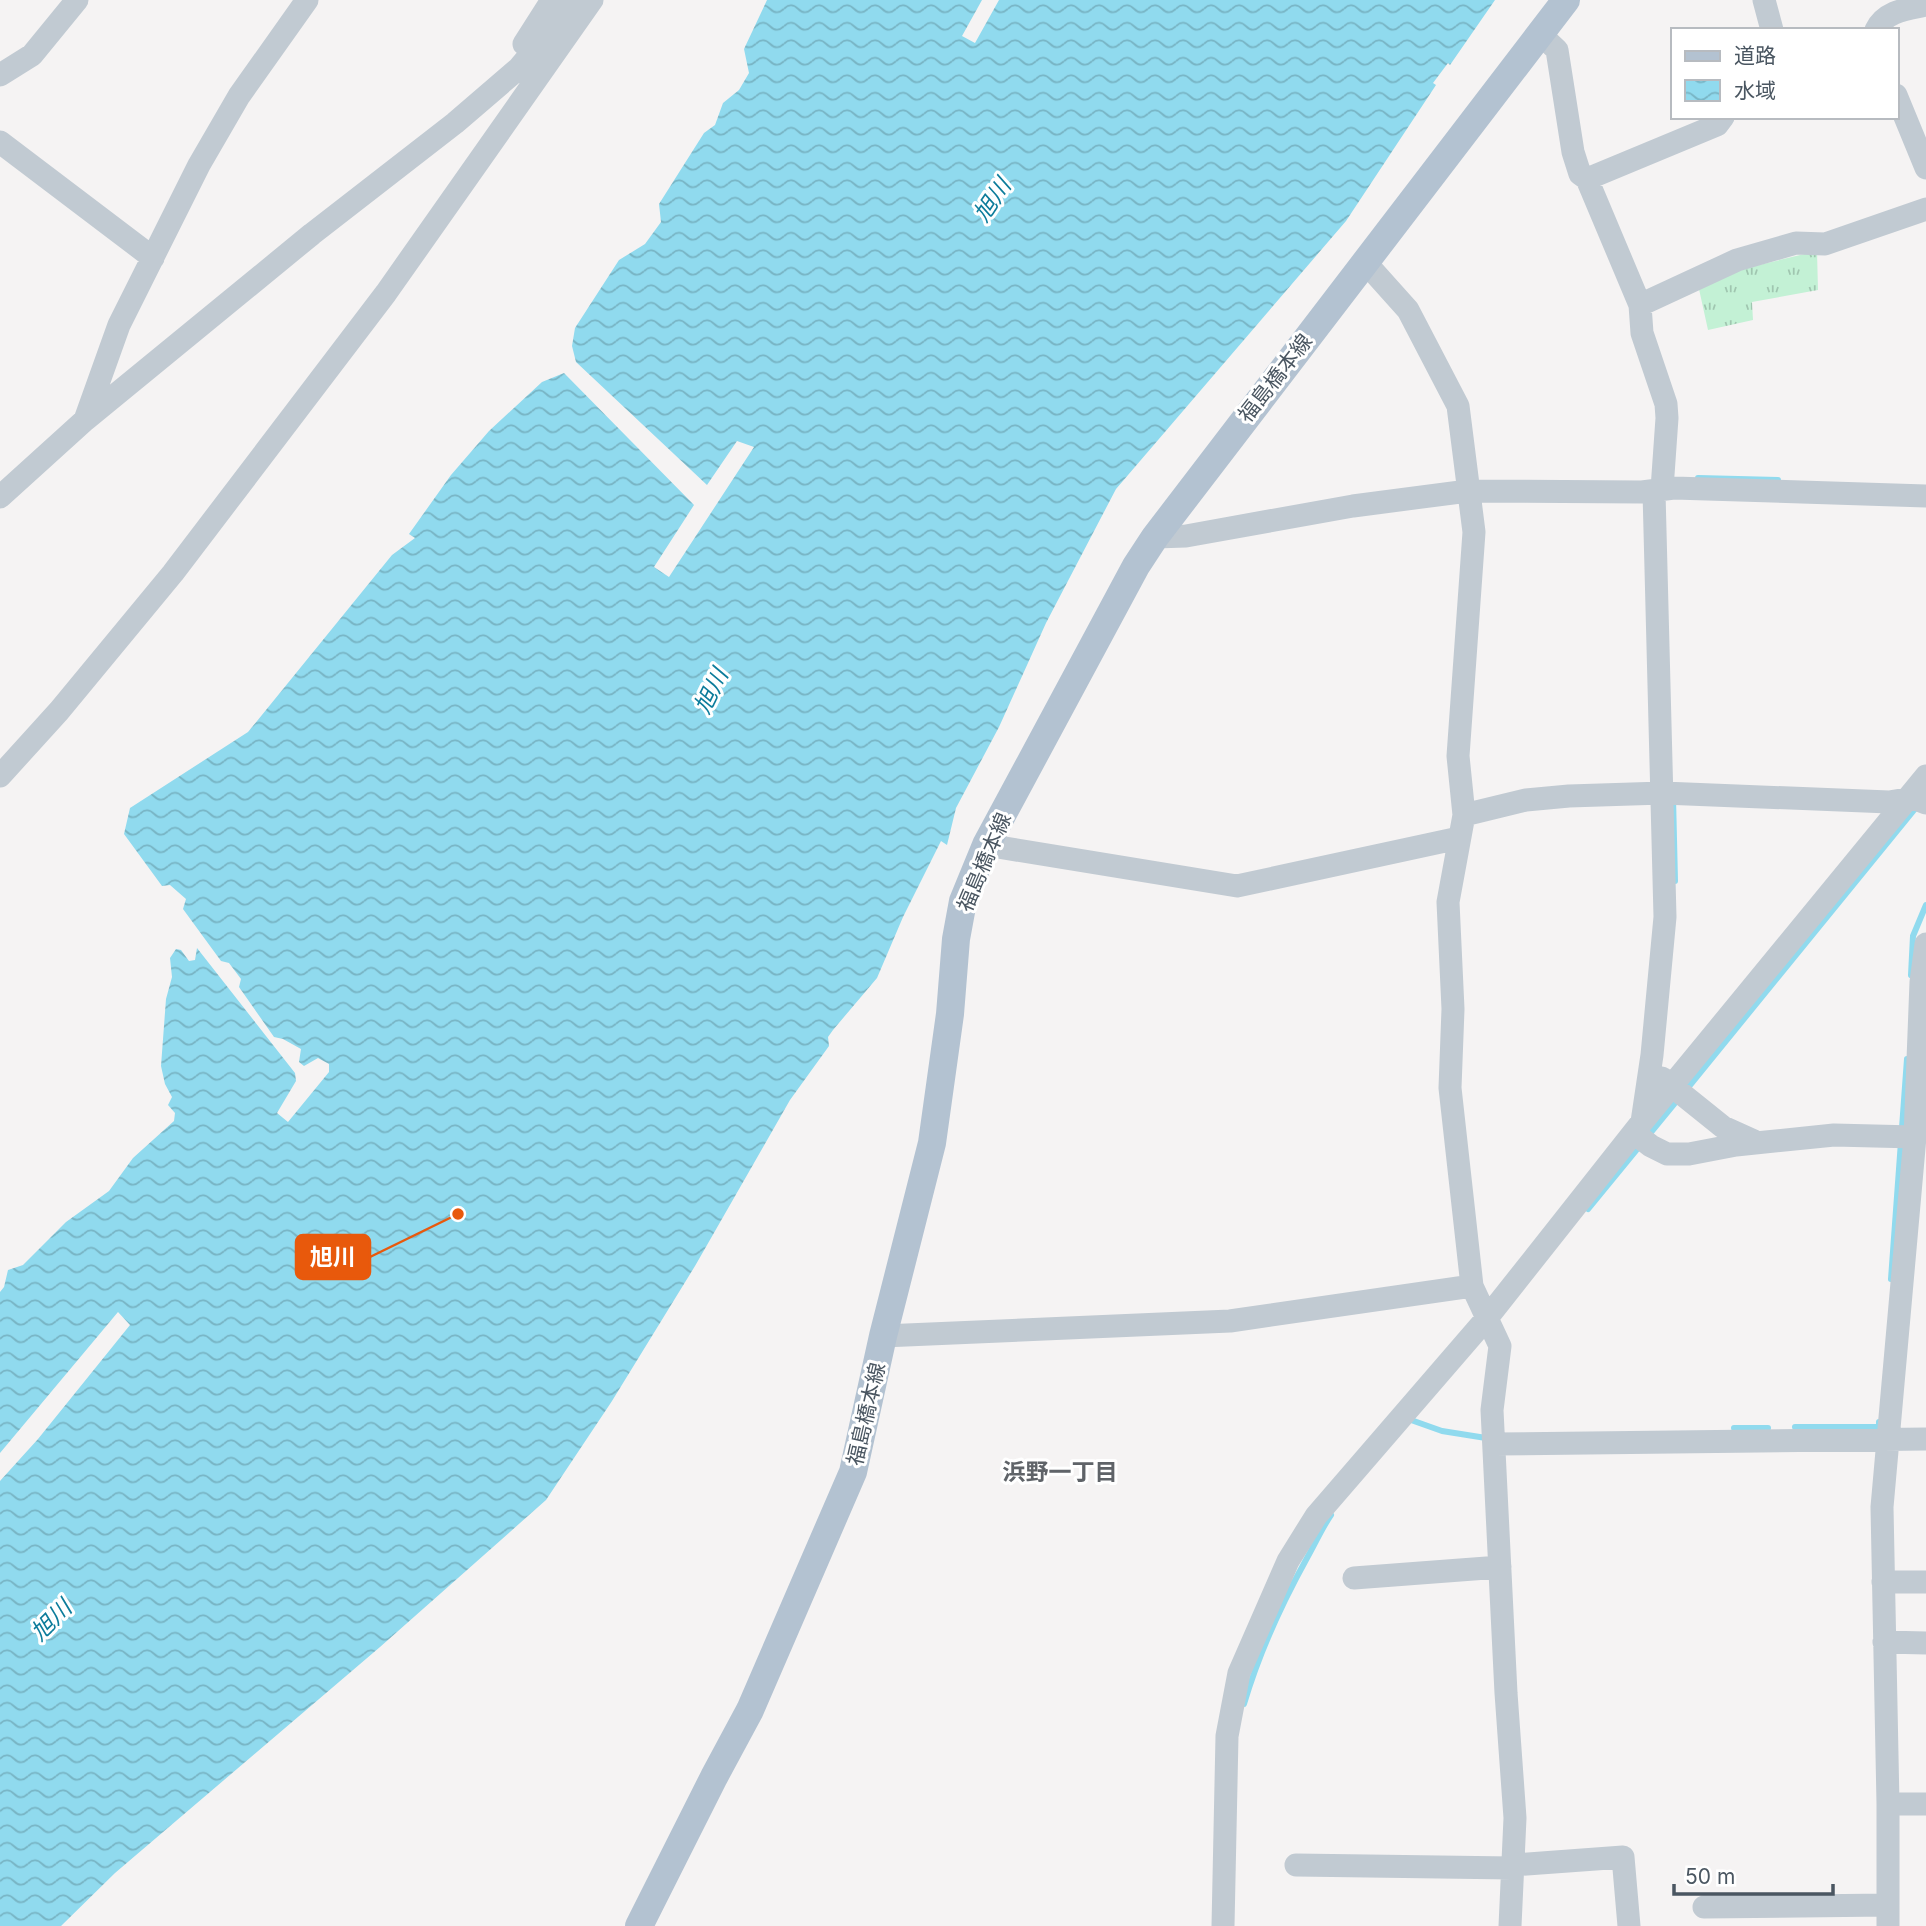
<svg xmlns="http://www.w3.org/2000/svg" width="1926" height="1926" font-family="Inter,'Noto Sans JP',sans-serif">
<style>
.grass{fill:url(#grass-tufts)}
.water{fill:url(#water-waves)}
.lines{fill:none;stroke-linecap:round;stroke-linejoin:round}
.stream{stroke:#90daee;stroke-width:6}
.minor{stroke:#c1cad2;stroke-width:23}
.major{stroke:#b3c2d1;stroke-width:28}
.labels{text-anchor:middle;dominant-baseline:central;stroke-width:6;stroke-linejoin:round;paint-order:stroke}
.street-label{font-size:21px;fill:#4a5661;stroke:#fff}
.water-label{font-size:23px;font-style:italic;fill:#0c7c9b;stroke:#fff}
.neighbourhood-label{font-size:23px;font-weight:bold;fill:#5f6368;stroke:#fff}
.leader{fill:none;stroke:#e8590c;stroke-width:2.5}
.callout-dot{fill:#e8590c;stroke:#fff;stroke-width:2.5}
.callout{fill:#e8590c;stroke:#e8590c;stroke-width:2.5}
.callout-label{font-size:23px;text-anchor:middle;font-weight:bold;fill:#fff}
</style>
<defs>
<pattern id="grass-tufts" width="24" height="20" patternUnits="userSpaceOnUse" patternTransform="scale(1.75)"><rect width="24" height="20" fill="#c3f1d5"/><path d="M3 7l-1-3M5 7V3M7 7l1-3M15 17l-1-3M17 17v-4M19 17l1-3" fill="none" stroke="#a0c6b0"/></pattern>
<pattern id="water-waves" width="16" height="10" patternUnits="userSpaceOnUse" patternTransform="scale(1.75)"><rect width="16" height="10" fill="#90daee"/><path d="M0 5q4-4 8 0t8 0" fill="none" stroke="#78b4c4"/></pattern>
</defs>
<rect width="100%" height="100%" fill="#f5f3f3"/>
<path class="grass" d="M 1817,251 L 1818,290 L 1752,302 L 1753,320 L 1708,330 L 1699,289 L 1742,269 Z"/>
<path class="water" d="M 767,0 L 982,0 L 962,36 L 975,43 L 999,0 L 1495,0 L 1450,65 L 1448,63 L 1433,83 L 1436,85 L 1346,221 L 1116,489 L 1046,623 L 999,727 L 956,808 L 947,845 L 941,841 L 903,917 L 877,978 L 833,1030 L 828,1037 L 829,1046 L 790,1100 L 695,1266 L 612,1401 L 546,1500 L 380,1647 L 115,1873 L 61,1926 L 0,1926 L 0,1481 L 38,1439 L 130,1325 L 118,1312 L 0,1453 L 0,1292 L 4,1287 L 8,1270 L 23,1265 L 66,1222 L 109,1191 L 133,1158 L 174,1121 L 175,1113 L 168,1105 L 172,1097 L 165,1084 L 161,1066 L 166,999 L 172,977 L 170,958 L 176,949 L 181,950 L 189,961 L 195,960 L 197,948 L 295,1073 L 296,1081 L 277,1113 L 288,1122 L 329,1072 L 329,1064 L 318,1058 L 304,1066 L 299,1062 L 301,1049 L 283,1039 L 274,1037 L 239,987 L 241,979 L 229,963 L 221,961 L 183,909 L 186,899 L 170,885 L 162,886 L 124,834 L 130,808 L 248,732 L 392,555 L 415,538 L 409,534 L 451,475 L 489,431 L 542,382 L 564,373 L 694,505 L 654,567 L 669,577 L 754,447 L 737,441 L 707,485 L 576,362 L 572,346 L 575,328 L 619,260 L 645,244 L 661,222 L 659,204 L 704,133 L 715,125 L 723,103 L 739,90 L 749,73 L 744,49 Z"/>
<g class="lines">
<path class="stream" d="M 1698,478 L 1778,480
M 1673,797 L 1675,881
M 1911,975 L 1913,936 L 1926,905
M 1686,1090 L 1918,805
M 1588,1209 L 1679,1098
M 1891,1279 L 1907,1059
M 1411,1420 L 1442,1431 L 1486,1438
M 1795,1427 L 1879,1427 L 1879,1422
M 1734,1428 L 1768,1428
M 1244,1704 C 1259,1653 1281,1605 1307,1558 C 1315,1544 1322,1528 1331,1515"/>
<path class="minor" d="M 1764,0 L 1772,30
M 1876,30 C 1885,11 1907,9 1926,5
M 1540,34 L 1557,50 L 1573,152 L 1580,174 L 1587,179 L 1640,305 L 1642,333 L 1666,404 L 1667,418 L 1662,489
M 524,44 L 552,0
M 0,75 L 32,55 L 77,0
M 1896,95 L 1926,168
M 0,142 L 153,258
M 1587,179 L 1717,125 L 1723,117
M 1365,262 L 1408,310 L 1458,406 L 1474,532 L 1458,756 L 1464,815 L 1448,902 L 1453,1009 L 1450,1088 L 1472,1286 L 1500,1346 L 1492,1410 L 1506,1693 L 1515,1818 L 1510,1926
M 1640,305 L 1737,260 L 1796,243 L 1825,244 L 1926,209
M 85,420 L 119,325 L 199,165 L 239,96 L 307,0
M 0,497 L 85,420 L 312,234 L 455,123 L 519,68 L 576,0
M 1155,537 L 1186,536 L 1353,506 L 1468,491 L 1642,492 L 1674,488 L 1926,496
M 0,776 L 59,711 L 173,573 L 386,293 L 592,0
M 1464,815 L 1526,800 L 1569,796 L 1663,793 L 1889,802 L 1913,798 L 1926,803
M 986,845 L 1237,886 L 1459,838
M 1662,1078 L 1723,1127 L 1754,1141
M 1642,1122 L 1652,1055 L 1665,917 L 1654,492
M 1634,1133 L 1651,1146 L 1667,1154 L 1689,1154 L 1736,1145 L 1834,1135 L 1915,1137
M 883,1336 L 1230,1321 L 1472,1286
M 1494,1444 L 1926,1439
M 1354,1578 L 1500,1567
M 1883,1582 L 1926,1582
M 1884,1642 L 1926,1643
M 1888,1804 L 1926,1804
M 1296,1865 L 1512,1868
M 1513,1865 L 1623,1857 L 1629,1926
M 1704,1907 L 1888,1905
M 1223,1926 L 1227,1736 L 1239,1673 L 1288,1561 L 1316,1516 L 1487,1318 L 1642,1122 L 1926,776
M 1888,1926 L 1888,1804 L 1882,1507 L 1915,1137 L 1921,982 L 1926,944"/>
<path class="major" d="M 639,1926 L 714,1777 L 750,1710 L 853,1472 L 883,1336 L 932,1143 L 950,1014 L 956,939 L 963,901 L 986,845 L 1136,566 L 1155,537 L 1566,0"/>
</g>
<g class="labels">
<g class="street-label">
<text transform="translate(1275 378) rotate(-52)">福島橋本線</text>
<text transform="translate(984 862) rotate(-67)">福島橋本線</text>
<text transform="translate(866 1414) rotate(-77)">福島橋本線</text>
</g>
<g class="water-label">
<text transform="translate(992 200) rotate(-56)">旭川</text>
<text transform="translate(711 691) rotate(-64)">旭川</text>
<text transform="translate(51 1620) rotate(-45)">旭川</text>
</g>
<g class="neighbourhood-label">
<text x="1060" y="1472">浜野一丁目</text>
</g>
</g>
<path class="leader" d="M458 1214L370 1257"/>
<circle class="callout-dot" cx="458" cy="1214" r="7"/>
<rect class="callout" x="296" y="1235" width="74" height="44" rx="7"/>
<g class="callout-label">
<text x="333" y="1265">旭川</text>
</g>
<rect x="1671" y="28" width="228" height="91" fill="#ffffff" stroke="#b7bbc0" stroke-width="2"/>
<rect x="1685" y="51" width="35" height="10" fill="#b3c2d1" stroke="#b7bbc0" stroke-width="2"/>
<text x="1734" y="63" font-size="21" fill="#4a5661">道路</text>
<rect x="1685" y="80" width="35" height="21" fill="url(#water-waves)" stroke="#b7bbc0" stroke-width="2"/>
<text x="1734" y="98" font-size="21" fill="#4a5661">水域</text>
<path d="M1674 1884v10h159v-10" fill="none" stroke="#4a5661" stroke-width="3.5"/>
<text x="1685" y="1884" font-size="21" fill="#4a5661" stroke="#ffffff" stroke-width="5" paint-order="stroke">50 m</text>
</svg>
